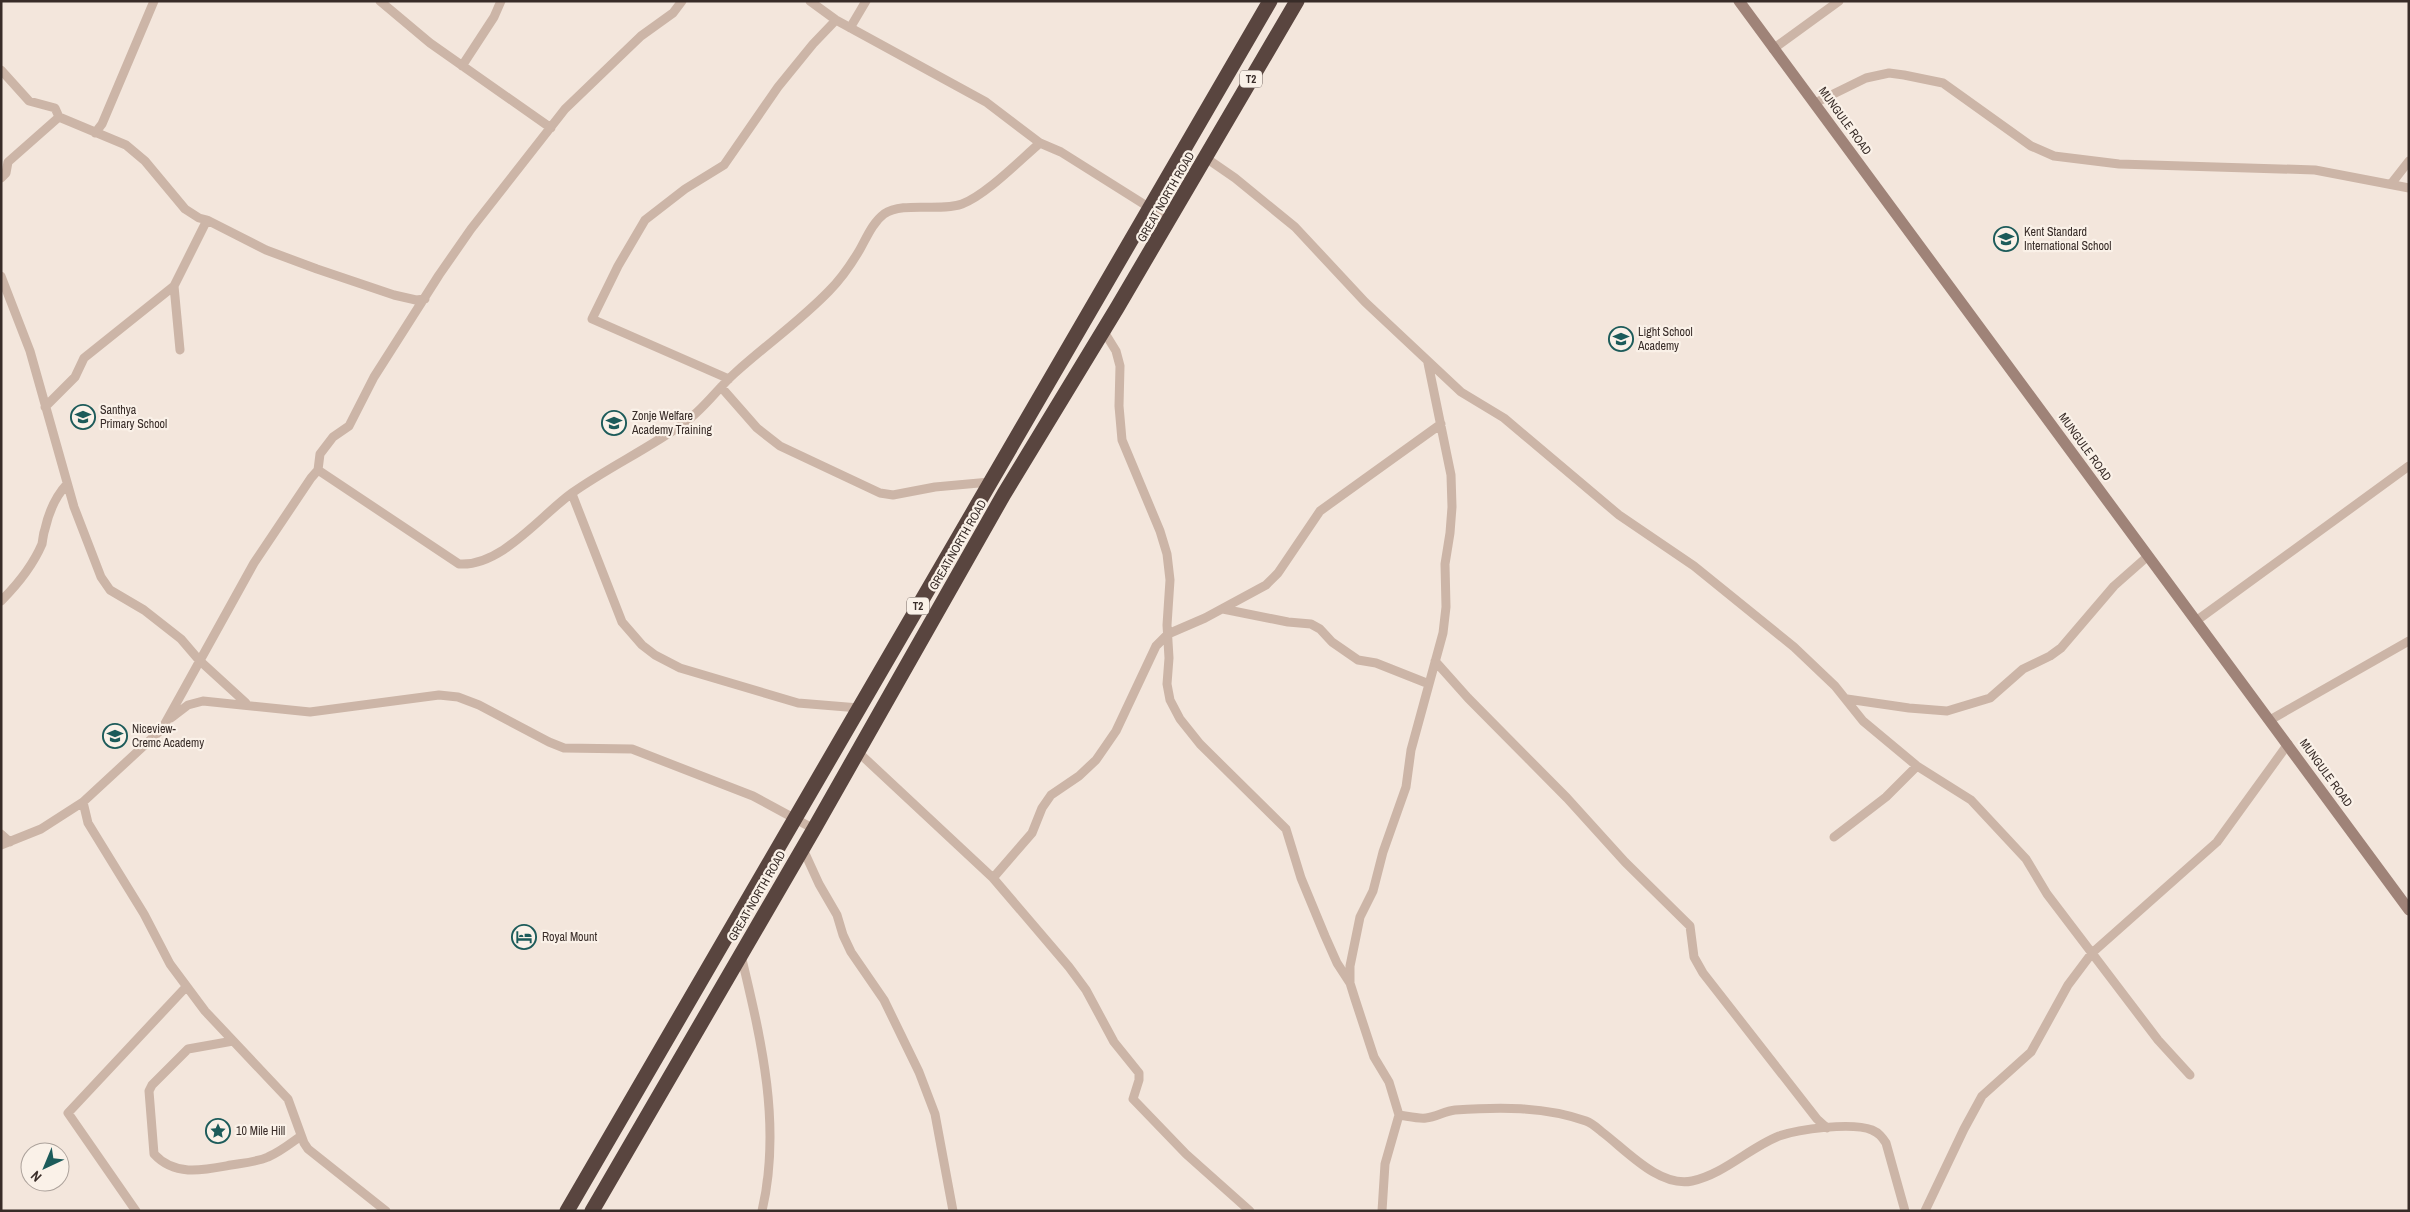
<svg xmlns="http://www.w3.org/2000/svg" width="2410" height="1212" font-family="'Archivo Narrow',sans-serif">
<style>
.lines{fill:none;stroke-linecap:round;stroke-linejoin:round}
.street{stroke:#ccb5a7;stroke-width:9}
.secondary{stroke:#9f8378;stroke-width:11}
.highway{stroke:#59453f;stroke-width:15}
.labels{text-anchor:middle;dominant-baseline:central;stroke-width:4.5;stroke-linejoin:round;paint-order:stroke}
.shield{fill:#faf1e8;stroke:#726762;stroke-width:1}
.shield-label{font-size:11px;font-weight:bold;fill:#382c28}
.street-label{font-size:12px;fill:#382c28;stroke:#faf1e8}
.poi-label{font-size:12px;fill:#382c28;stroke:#faf1e8;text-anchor:start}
</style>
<rect width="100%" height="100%" fill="#f3e6dc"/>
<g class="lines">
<path class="street" d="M 380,1 L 430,43 L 551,128
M 810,1 L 836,20 L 986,102 L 1040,143 L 1061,152 L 1169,220
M 850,28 L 866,1
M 1773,49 L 1839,1
M 462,66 L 494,17 L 501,1
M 1,70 L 29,101 L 55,108 L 59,117 L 126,145 L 145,161 L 185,209 L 199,218 L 207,220 L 266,250 L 317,269 L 394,295 L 416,300 L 425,299
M 1815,103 L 1866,78 L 1889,73 L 1904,75 L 1943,83 L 2031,146 L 2054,156 L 2119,164 L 2315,170 L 2409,188
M 95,133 L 102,124 L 154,1
M 1206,158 L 1235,178 L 1295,227 L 1365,302 L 1461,392 L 1504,418 L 1619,515 L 1694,566 L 1794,647 L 1835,686 L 1863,721 L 1917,766 L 1971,800 L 2026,859 L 2047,894 L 2158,1040 L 2190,1075
M 1,178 L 6,173 L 8,162 L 59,117
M 2391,184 L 2409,161
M 1,276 L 30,351 L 74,507 L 101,577 L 110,590 L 144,610 L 181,639 L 199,660 L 246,703
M 1103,330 L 1116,351 L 1120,366 L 1119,406 L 1122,440 L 1160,531 L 1167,554 L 1170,580 L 1167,625 L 1169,658 L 1167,684 L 1170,700 L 1180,719 L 1200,744 L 1286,829 L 1301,878 L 1325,936 L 1337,963 L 1350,983
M 180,350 L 174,286 L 207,220
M 729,379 L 592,319 L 618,266 L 645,220 L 685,189 L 724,165 L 778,87 L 813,44 L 836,20
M 721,387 L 757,428 L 780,446 L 880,493 L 893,495 L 935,487 L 990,482
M 45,407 L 75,377 L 84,358 L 174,286
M 318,470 L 459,564 C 501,567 540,516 572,493 C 607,468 648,449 684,423 C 704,409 717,389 735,373 C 766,345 800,321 829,291 C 841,279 850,266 859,251 C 866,239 872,223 884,214 C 903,201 940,212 962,204 C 986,195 1020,160 1040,143
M 572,494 L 622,622 L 642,645 L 655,655 L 680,668 L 798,703 L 859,708
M 1,601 C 17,585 33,565 42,544 C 43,539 43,534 45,529 C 49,511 55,497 67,484
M 1223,609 L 1288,622 L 1311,624 L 1320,629 L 1332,642 L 1358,660 L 1376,663 L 1429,684
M 2196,621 L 2409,466
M 1435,661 L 1468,698 L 1567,798 L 1625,862 L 1690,926 L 1694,957 L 1703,973 L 1817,1119 L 1827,1128
M 1847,699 L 1909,708 L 1947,711 L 1990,698 L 2023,669 L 2050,656 L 2061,648 L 2114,586 L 2148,556
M 171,718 L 188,705 L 203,701 L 310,712 L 439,695 L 458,697 L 479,705 L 549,742 L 564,748 L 632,749 L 753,796 L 814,829
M 2270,720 L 2409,641
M 858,752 L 993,878 L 1069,967 L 1086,990 L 1114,1042 L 1139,1073 L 1139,1080 L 1133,1099 L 1186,1154 L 1250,1211
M 83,802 L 88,823 L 144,914 L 170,964 L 205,1011 L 288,1099 L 304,1143 L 308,1149 L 386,1211
M 1,834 L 10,842
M 1834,837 L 1886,797 L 1917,766
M 1,845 L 41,829 L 83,802 L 162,729 L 254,563 L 311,478 L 318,470 L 320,454 L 333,437 L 349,426 L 374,377 L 439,275 L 471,229 L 565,109 L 641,36 L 673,13 L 682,1
M 803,849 L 819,884 L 837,915 L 843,935 L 851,952 L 884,1000 L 919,1072 L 935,1114 L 953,1211
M 993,878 L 1032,833 L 1042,808 L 1051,795 L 1079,776 L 1096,760 L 1105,747 L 1116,731 L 1156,646 L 1168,634 L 1205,618 L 1266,585 L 1278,573 L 1320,511 L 1441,424
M 741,955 C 761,1039 782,1125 762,1211
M 233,1041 L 188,1049 L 152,1085 L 149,1091 L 154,1154 C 175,1177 204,1170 231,1165 C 243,1163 257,1162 268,1157 C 280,1152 291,1143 301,1136
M 1399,1115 C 1407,1116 1418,1119 1426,1118 C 1436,1117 1445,1111 1455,1110 C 1498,1107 1544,1106 1586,1121 C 1592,1123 1597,1128 1602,1132 C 1625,1149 1659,1188 1692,1181 C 1724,1174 1749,1148 1779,1136 C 1799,1129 1852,1122 1872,1130 C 1879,1133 1882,1137 1886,1143 L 1905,1211
M 136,1211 L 68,1113 L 186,987
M 1382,1211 L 1385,1164 L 1399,1115 L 1389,1082 L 1374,1057 L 1355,999 L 1350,983 L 1350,966 L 1360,917 L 1373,891 L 1383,852 L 1406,787 L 1411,750 L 1443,633 L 1446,607 L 1445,564 L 1450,533 L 1452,507 L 1451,475 L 1428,363
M 1925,1211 L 1964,1129 L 1982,1096 L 2031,1052 L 2068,985 L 2092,953 L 2217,842 L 2288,744"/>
<path class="secondary" d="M 1739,1 L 2409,910"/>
<path class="highway" d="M 567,1211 L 1270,1
M 592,1211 L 814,829 L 1004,494 L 1117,308 L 1297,1"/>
</g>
<defs>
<symbol id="school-ring" viewBox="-11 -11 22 22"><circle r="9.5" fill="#faf1e8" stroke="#1c5b5a" stroke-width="1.5"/><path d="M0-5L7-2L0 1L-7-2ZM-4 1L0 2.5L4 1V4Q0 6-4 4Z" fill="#1c5b5a"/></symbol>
<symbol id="hotel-ring" viewBox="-11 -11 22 22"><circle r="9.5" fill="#faf1e8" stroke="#1c5b5a" stroke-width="1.5"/><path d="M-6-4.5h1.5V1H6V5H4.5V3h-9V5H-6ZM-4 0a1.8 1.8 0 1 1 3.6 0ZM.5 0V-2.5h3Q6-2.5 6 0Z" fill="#1c5b5a"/></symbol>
<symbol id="sight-ring" viewBox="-11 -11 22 22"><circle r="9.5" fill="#faf1e8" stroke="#1c5b5a" stroke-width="1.5"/><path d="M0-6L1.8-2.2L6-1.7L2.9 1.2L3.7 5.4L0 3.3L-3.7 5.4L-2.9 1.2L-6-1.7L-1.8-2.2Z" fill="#1c5b5a"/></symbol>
</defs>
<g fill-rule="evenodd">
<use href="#school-ring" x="1992" y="225" width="28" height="28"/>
<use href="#school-ring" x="1607" y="325" width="28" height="28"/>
<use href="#school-ring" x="69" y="403" width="28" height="28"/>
<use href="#school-ring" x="600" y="409" width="28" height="28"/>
<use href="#school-ring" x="101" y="722" width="28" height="28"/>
<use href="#hotel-ring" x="510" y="923" width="28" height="28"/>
<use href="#sight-ring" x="204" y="1117" width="28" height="28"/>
</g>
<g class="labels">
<g class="shield">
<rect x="1240" y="70.5" width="22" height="17" rx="4"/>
<rect x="907" y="597.5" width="22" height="17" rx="4"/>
</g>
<g class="shield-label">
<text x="1251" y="79">T2</text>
<text x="918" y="606">T2</text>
</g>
<g class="street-label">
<text transform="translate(1845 121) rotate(54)">MUNGULE ROAD</text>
<text transform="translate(1166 197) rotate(-60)">GREAT NORTH ROAD</text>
<text transform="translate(2085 447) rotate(54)">MUNGULE ROAD</text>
<text transform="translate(958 545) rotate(-60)">GREAT NORTH ROAD</text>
<text transform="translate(2326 773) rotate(54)">MUNGULE ROAD</text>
<text transform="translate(757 896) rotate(-60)">GREAT NORTH ROAD</text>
</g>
<g class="poi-label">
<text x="2024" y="232">Kent Standard<tspan x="2024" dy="14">International School</tspan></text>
<text x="1638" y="332">Light School<tspan x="1638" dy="14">Academy</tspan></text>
<text x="100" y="410">Santhya<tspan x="100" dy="14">Primary School</tspan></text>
<text x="632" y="416">Zonje Welfare<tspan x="632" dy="14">Academy Training</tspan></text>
<text x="132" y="729">Niceview-<tspan x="132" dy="14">Cremc Academy</tspan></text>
<text x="542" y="937">Royal Mount</text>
<text x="236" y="1131">10 Mile Hill</text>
</g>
</g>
<rect width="2410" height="1212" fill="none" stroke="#382c28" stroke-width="5"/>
<g transform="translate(45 1167) rotate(224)"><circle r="24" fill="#faf1e8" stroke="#aca29b"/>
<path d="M0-4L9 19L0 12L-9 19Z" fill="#1c5b5a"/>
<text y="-8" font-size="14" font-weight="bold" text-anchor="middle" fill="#382c28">N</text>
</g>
</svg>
